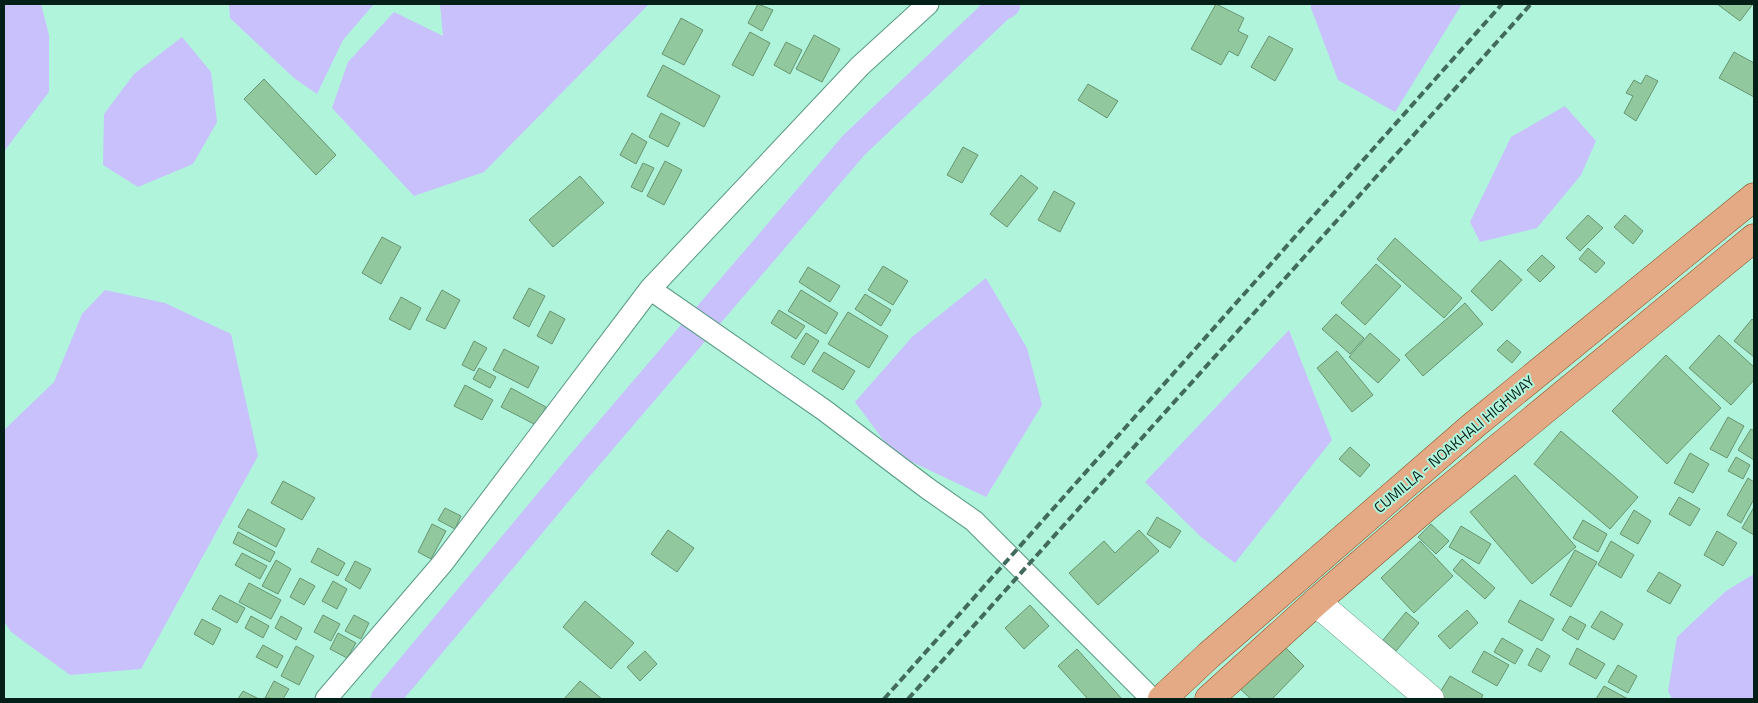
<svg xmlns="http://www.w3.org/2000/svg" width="1758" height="703" font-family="'Titillium Web',sans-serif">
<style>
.water{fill:#c8c1fc}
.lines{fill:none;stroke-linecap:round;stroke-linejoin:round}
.canal{stroke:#c8c1fc;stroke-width:29}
.building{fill:#92c89d;stroke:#679571}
.minor-casing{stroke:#599a84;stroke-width:23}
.secondary-casing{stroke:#599a84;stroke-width:29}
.primary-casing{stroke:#895429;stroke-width:29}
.minor{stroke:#fff;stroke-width:21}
.secondary{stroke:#fff;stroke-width:28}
.primary{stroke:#e3aa85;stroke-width:28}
.rail{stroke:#416b5d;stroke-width:4;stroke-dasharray:8 4;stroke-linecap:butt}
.labels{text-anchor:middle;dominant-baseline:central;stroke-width:4;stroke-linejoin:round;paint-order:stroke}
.street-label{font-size:15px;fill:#041f17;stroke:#b1f4dc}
</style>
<rect width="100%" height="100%" fill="#b1f4dc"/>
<path class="water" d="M 4,4 L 41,4 L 49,35 L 49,92 L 5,150 L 4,150 Z
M 229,4 L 374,4 L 343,40 L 317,94 L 294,78 L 230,18 Z
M 440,4 L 649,4 L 484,172 L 414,196 L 332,108 L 348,62 L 394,12 L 443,36 Z
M 1311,4 L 1462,4 L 1395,112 L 1338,80 L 1311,8 Z
M 182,37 L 211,72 L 217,122 L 193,164 L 138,187 L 103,165 L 104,114 L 134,74 Z
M 1565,106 L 1596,141 L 1581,175 L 1537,228 L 1480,242 L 1470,222 L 1511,137 Z
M 986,278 L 1027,348 L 1042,405 L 986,497 L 893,453 L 855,402 L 912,337 Z
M 105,290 L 165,303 L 231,334 L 258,456 L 141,669 L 70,675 L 11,632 L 4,621 L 4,430 L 54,382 L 82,314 Z
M 1289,330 L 1332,440 L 1235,563 L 1201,537 L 1145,482 Z
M 1754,574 L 1754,699 L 1672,699 L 1668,691 L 1677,637 L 1726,591 Z"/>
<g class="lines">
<path class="canal" d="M 385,699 L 576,470 L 854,145 L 1001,6 L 1006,4"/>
</g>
<path class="building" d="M 758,4 L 773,10 L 762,31 L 748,23 Z
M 1216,4 L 1244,18 L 1238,31 L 1248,36 L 1238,56 L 1229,51 L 1221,65 L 1191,49 Z
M 1717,4 L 1753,4 L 1740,21 Z
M 681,18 L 703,30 L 684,65 L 662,54 Z
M 750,32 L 770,43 L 753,76 L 732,65 Z
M 814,35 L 840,49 L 822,82 L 796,69 Z
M 1269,36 L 1293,49 L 1275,81 L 1251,67 Z
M 786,42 L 802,50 L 790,74 L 774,65 Z
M 1734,52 L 1754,63 L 1754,97 L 1719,78 Z
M 663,65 L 720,96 L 704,127 L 647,96 Z
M 1646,75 L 1658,81 L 1636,121 L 1624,113 L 1633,96 L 1626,93 L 1634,80 L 1641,84 Z
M 264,79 L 336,155 L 316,175 L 244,99 Z
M 1088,84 L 1118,101 L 1107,118 L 1078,100 Z
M 661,113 L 680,123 L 668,147 L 649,137 Z
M 632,133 L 647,142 L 636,164 L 620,155 Z
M 963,147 L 978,155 L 962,183 L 947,175 Z
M 665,161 L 682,170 L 664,205 L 647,196 Z
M 643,163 L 654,168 L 642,192 L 631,187 Z
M 1021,175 L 1038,188 L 1007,227 L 990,214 Z
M 580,176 L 604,203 L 553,247 L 529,220 Z
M 1054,191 L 1075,203 L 1060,232 L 1038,220 Z
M 1588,215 L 1603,228 L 1580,251 L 1566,238 Z
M 1625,215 L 1643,231 L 1633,244 L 1614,227 Z
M 382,237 L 401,247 L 381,284 L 362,273 Z
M 1395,238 L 1462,298 L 1444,318 L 1377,259 Z
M 1588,248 L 1605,263 L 1596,273 L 1579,259 Z
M 1542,255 L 1555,267 L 1540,282 L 1527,270 Z
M 1500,260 L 1522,280 L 1492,311 L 1471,291 Z
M 1376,264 L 1401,286 L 1365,325 L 1341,303 Z
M 883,266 L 908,281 L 893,305 L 868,290 Z
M 808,267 L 840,286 L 830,302 L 799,282 Z
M 529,288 L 545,296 L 529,327 L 513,318 Z
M 442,290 L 460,300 L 445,329 L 426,320 Z
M 801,290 L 838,313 L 826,334 L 788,311 Z
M 865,294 L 891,310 L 881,326 L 855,309 Z
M 401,297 L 421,308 L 410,330 L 389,319 Z
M 1465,303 L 1483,324 L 1423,376 L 1405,355 Z
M 779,310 L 805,326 L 796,339 L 771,323 Z
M 550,311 L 565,319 L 552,344 L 537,336 Z
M 848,312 L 888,336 L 869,368 L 828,344 Z
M 1336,314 L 1364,338 L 1350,354 L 1322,329 Z
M 1752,319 L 1754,321 L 1754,357 L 1734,341 Z
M 806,333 L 819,341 L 804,365 L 791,357 Z
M 1370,333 L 1400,360 L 1378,383 L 1349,357 Z
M 1719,335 L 1754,367 L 1754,380 L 1731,405 L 1689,368 Z
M 1507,340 L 1521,352 L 1512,363 L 1497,350 Z
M 474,341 L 487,348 L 474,371 L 462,365 Z
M 504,349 L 539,367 L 528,388 L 493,370 Z
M 1337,351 L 1373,395 L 1352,412 L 1317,368 Z
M 824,352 L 855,371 L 843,390 L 812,371 Z
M 1666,355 L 1721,408 L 1667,464 L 1612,411 Z
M 479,368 L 496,377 L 490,388 L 473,379 Z
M 465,385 L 493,400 L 482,420 L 454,406 Z
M 511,388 L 546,407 L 536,425 L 501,407 Z
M 1728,417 L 1744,426 L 1727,458 L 1710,449 Z
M 1751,429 L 1754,431 L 1754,460 L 1738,450 Z
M 1561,431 L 1638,497 L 1610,529 L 1534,464 Z
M 1350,447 L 1370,465 L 1360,477 L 1339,459 Z
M 1690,453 L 1709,464 L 1693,493 L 1674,483 Z
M 1736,457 L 1750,465 L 1743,479 L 1728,471 Z
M 1515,475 L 1576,547 L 1532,584 L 1470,512 Z
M 1748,478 L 1754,482 L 1754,499 L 1741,523 L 1727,515 Z
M 283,481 L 315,498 L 302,520 L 271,503 Z
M 1679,497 L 1700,509 L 1690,526 L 1669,514 Z
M 1754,507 L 1754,535 L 1742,528 Z
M 445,508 L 461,516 L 455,529 L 438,520 Z
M 248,509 L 285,529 L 276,547 L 238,527 Z
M 1634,510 L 1651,521 L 1638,544 L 1620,534 Z
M 1157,517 L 1181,531 L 1170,548 L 1147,534 Z
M 1583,520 L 1607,534 L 1598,552 L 1573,538 Z
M 432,524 L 446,531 L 431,559 L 418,552 Z
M 1431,524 L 1449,541 L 1436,554 L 1418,537 Z
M 1461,526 L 1491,544 L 1479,564 L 1449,547 Z
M 668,530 L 694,548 L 677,572 L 651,554 Z
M 1139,530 L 1159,551 L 1098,605 L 1069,573 L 1104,541 L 1115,553 Z
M 1717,531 L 1737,543 L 1723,566 L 1704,555 Z
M 238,532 L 275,552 L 270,562 L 233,543 Z
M 1420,541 L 1453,576 L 1414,613 L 1381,578 Z
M 1611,541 L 1634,555 L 1621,578 L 1598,565 Z
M 318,548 L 345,563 L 338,576 L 311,562 Z
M 1575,550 L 1597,562 L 1571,607 L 1550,595 Z
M 242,553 L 267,566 L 260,579 L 235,565 Z
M 1462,559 L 1495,588 L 1485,599 L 1453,570 Z
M 276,560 L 291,569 L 278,594 L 262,586 Z
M 355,561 L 371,569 L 360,589 L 345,580 Z
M 1659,572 L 1681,585 L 1670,604 L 1647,591 Z
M 300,578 L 315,586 L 304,605 L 290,597 Z
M 333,581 L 347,589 L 337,609 L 322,601 Z
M 249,583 L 281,600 L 271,619 L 239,602 Z
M 220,595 L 245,608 L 237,623 L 212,609 Z
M 1520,600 L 1554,619 L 1542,641 L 1508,622 Z
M 585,601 L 634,643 L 611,669 L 563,627 Z
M 1030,605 L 1049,626 L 1024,649 L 1005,628 Z
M 1467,610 L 1478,623 L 1450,649 L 1438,636 Z
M 1601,611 L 1623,624 L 1614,640 L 1591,627 Z
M 1406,612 L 1419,623 L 1396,651 L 1383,640 Z
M 323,615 L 340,624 L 331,641 L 314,632 Z
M 354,615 L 369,623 L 361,639 L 345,631 Z
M 251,616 L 269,626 L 263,638 L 245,628 Z
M 281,616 L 302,628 L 296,640 L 275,628 Z
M 1570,616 L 1586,625 L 1578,640 L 1562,630 Z
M 202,619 L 221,629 L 213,645 L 194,634 Z
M 338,633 L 356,643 L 347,658 L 330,649 Z
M 1502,638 L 1523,650 L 1515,664 L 1494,652 Z
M 1282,644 L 1304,666 L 1272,699 L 1251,699 L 1239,688 Z
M 263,645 L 283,656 L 277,668 L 256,657 Z
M 296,646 L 314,656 L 299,685 L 281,676 Z
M 1537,648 L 1550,656 L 1541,672 L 1528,665 Z
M 1577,648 L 1605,664 L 1596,679 L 1569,664 Z
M 1077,649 L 1122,699 L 1088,699 L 1058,666 Z
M 645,651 L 657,664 L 640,681 L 627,667 Z
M 1484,651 L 1509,665 L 1497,686 L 1472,672 Z
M 1618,665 L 1637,676 L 1628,693 L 1608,682 Z
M 1450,676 L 1483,695 L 1481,699 L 1436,699 Z
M 274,681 L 289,689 L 283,699 L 265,698 Z
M 580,681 L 602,699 L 564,699 Z
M 1604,686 L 1628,699 L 1596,699 Z
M 243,691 L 259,699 L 238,699 Z"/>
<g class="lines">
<defs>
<path id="minor" d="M 650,289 L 824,410 L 927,488 L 974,521 L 1152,699
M 326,699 L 442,564 L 650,289 L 860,66 L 928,4"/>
<path id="secondary" d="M 1316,602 L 1430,699"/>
<path id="primary" d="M 1162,699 L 1209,655 L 1474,425 L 1754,197
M 1209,699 L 1316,602 L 1430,504 L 1754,238"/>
</defs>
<use href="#minor" class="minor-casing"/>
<use href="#secondary" class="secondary-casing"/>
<use href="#primary" class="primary-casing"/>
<use href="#minor" class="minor"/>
<use href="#secondary" class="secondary"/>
<use href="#primary" class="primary"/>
<path class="rail" d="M 884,699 L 1502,4
M 908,699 L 1531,4"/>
</g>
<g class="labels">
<g class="street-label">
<text transform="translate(1454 444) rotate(-40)">CUMILLA - NOAKHALI HIGHWAY</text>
</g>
</g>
<rect width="1758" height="703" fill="none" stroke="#041f17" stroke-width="10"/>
</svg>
